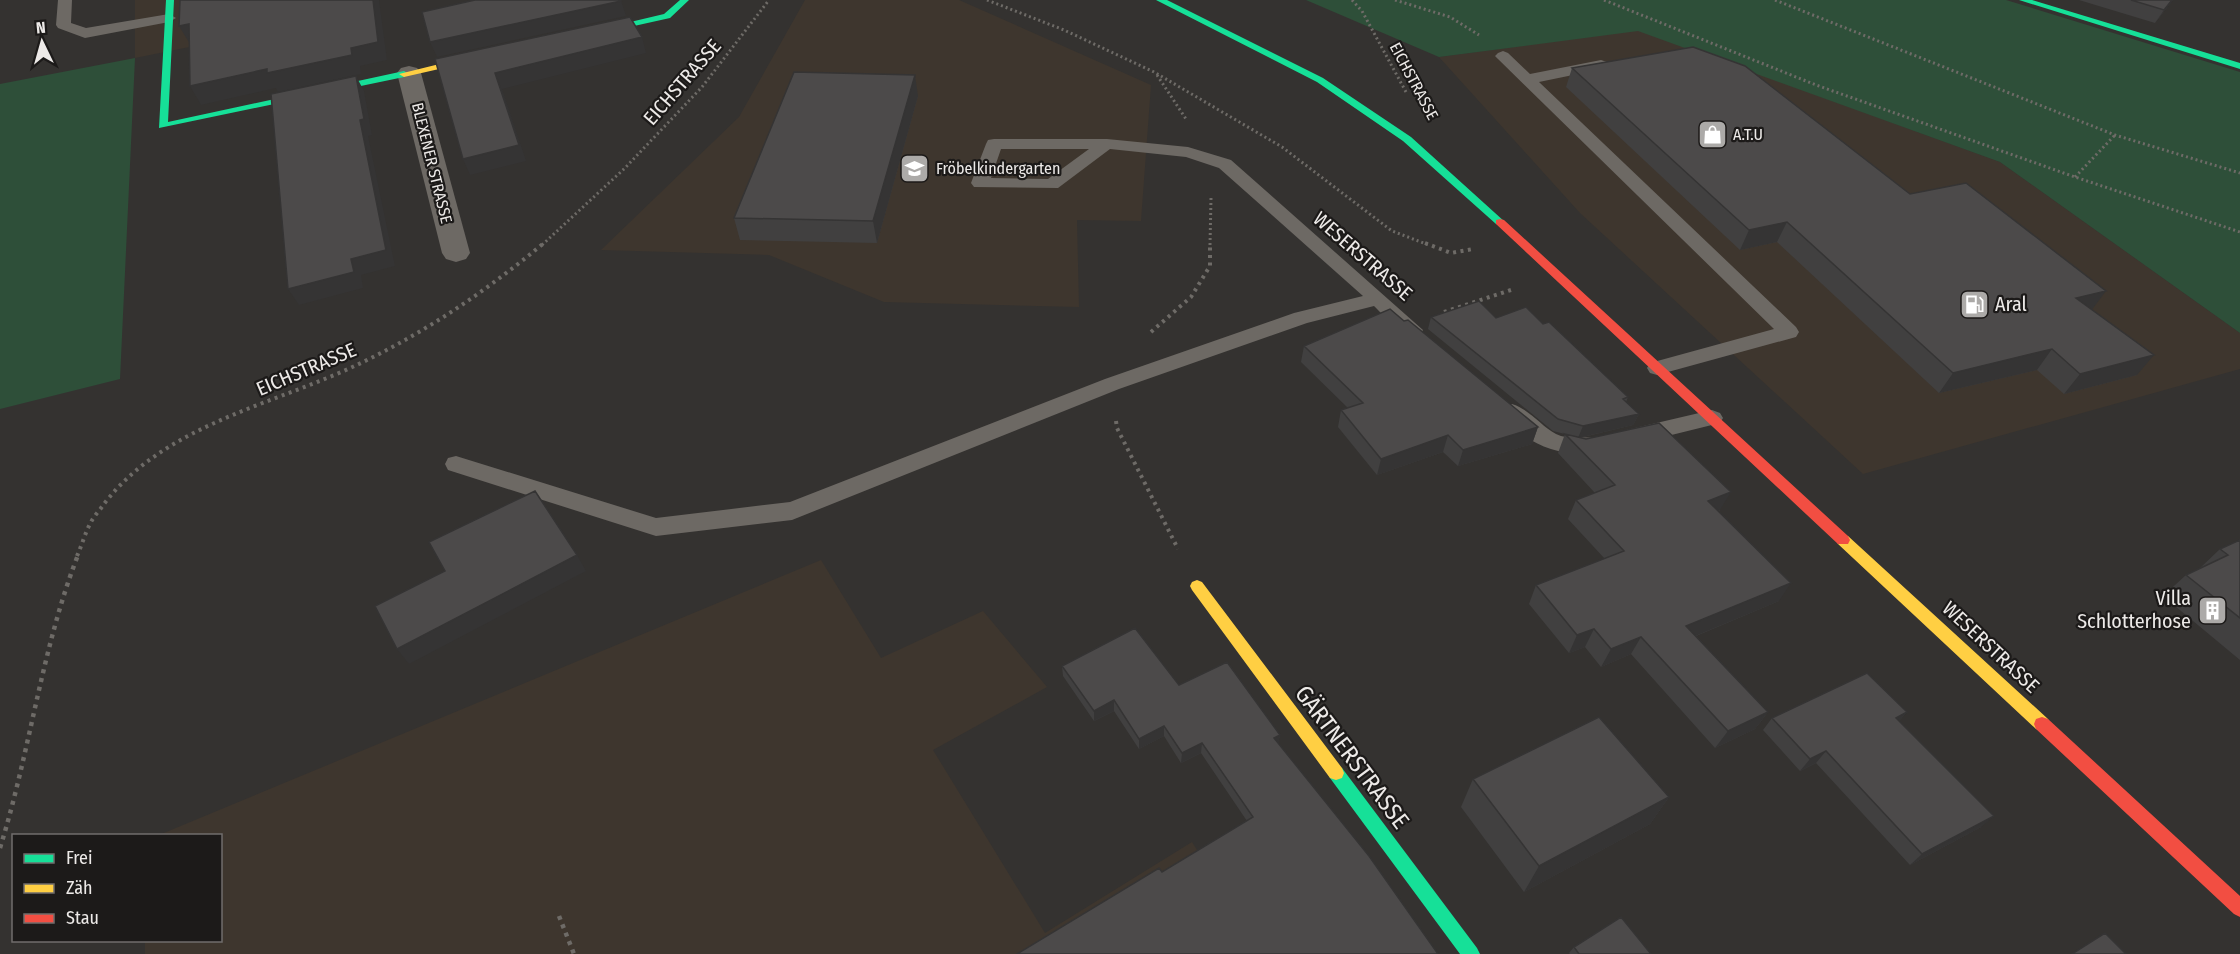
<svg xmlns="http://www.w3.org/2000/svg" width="2240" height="954" font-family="'Fira Sans Condensed',sans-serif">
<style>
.built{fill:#3e362e}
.green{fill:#2e4f39}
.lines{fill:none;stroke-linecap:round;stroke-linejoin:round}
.path-far2{stroke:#6e6b67;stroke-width:3;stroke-dasharray:2 3;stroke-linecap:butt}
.path-far1{stroke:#6e6b67;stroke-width:4;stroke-dasharray:3 4.5;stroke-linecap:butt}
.path{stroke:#6e6b67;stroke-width:4.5;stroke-dasharray:4 5;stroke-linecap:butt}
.lane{fill:#6d6964;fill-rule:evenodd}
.street{fill:#6d6964;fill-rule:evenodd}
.fast{fill:#16e098;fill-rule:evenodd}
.slow{fill:#ffcf43;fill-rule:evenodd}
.jam{fill:#f24e42;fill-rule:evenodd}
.wall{fill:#414040}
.shaded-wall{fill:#353434}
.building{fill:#4c4a4a;stroke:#353434;stroke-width:1.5}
.labels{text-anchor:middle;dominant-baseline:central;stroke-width:4.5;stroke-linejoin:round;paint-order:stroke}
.far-street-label{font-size:16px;fill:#edeae8;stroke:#1c1a19}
.far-poi-label{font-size:16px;fill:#edeae8;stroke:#1c1a19;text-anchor:start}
.street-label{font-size:20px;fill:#edeae8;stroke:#1c1a19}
.poi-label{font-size:20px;fill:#edeae8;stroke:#1c1a19;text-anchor:start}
.near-street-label{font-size:24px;fill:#edeae8;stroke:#1c1a19}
</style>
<rect width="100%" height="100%" fill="#343230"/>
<path class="built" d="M 135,0 L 315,0 L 317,21 L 135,58 Z
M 805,0 L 959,0 L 1151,85 L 1141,221 L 1077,220 L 1079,307 L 884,302 L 769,255 L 601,250 L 739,117 Z
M 1638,30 L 2000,162 L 2240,333 L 2240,369 L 1863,474 L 1580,213 L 1439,57 Z
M 821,560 L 881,658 L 983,611 L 1047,687 L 933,750 L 1045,933 L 1192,842 L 1263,954 L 145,954 L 145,941 L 220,940 L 220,836 L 159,835 Z"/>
<path class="green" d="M 1306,0 L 2006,0 L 2240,72 L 2240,333 L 2000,162 L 1638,31 L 1439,57 Z
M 135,58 L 120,379 L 0,409 L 0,84 Z"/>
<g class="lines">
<path class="path-far2" d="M 987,0 L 1064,30 L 1154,72 L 1282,147 L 1392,231 L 1429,245
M 1352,0 L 1362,11 L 1406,92
M 1395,0 L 1450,17 L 1479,35
M 1604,0 L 1816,85 L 2075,177 L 2240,232
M 1775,0 L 2115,135 L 2240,173
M 1157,75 L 1186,119
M 2075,177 L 2115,135
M 542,245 L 625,168 L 702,87 L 769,0
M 1210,245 L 1211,198"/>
<path class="path-far1" d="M 1425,243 L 1451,253 L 1473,249
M 1444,312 L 1514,289
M 1151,332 L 1191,297 L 1210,266 L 1210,243
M 1116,421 L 1117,428 L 1178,549
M 77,556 C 82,545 85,533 91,522 C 94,516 100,510 104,504 C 165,424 274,405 361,363 C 429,330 486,291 544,243"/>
<path class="path" d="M 0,848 C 30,752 42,647 78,555
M 559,916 L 574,954"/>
<path class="lane" d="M 58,0 L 72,0 L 71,23 L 86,28 L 169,14 L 176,18 L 169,22 L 85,38 L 58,28 L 56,25 Z
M 1503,51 L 1508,53 L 1530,74 L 1601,60 L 1607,62 L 1609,65 L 1607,68 L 1539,82 L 1796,327 L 1799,332 L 1796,337 L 1657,375 L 1650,373 L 1647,368 L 1650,363 L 1774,329 L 1498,59 L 1495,56 L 1498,53 Z
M 994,139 L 1107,139 L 1188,147 L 1231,160 L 1423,330 L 1420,335 C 1402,340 1386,317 1374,306 L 1307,323 L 1119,389 L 792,520 L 656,536 L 448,470 L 445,464 L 448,458 L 456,456 L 656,518 L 790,502 L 1105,379 L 1294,313 L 1363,296 L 1219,168 L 1186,157 L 1110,149 L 1058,188 L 974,187 L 971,183 L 986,144 L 988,140 ZM 1001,149 L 1089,149 L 1048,179 L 991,178 Z
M 1512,404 C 1529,409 1541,426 1556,434 C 1571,441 1584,435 1599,439 L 1602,445 L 1599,451 C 1566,461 1519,442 1501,412 L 1504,407 Z
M 1712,410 L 1720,413 L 1723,418 L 1720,423 L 1635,444 L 1627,442 L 1624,436 L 1627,430 L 1635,428 Z"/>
<path class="street" d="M 409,66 L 417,68 L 421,73 L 470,253 L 466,259 L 456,262 L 446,259 L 442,253 L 397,73 L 401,68 Z"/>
<path class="fast" d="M 166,0 L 174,0 L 168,122 L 404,71 L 409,74 L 404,77 L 159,128 Z
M 680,0 L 689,0 L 670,18 L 589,36 L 584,33 L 664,14 Z
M 1156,0 L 1167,0 L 1323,78 L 1411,137 L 1505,222 L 1500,225 L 1496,224 L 1403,141 L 1317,82 Z
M 2019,0 L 2032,0 L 2240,63 L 2240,69 Z
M 1336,766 L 1342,768 L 1477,948 L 1480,954 L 1460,954 L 1330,778 L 1328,773 L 1330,768 Z"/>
<path class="slow" d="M 480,54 L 485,57 L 483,59 L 404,77 L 399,74 Z
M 1843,535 L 1848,536 L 2048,719 L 2050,724 L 2048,729 L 2042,731 L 2036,729 L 1838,544 L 1836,540 L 1838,536 Z
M 1197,580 L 1202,582 L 1342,768 L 1344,773 L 1342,778 L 1336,780 L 1330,778 L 1192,590 L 1190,586 L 1192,582 Z"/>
<path class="jam" d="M 1500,219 L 1504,220 L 1848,536 L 1850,540 L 1848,544 L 1838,544 L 1496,224 L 1496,220 Z
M 2042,717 L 2048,719 L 2240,896 L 2240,917 L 2234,914 L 2036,729 L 2034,724 L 2036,719 Z"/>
</g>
<path class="wall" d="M 2079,0 L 2173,0 L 2155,23 Z
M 1572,68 L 2092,309 L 2137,375 L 2064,394 L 2037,370 L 1939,393 L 1777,242 L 1740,250 L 1566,87 Z
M 918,96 L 877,243 L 740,240 L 734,218 Z
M 1431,317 L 1496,318 L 1543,324 L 1628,397 L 1626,402 L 1639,414 L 1633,425 L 1579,438 L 1720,510 L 1719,511 L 1779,601 L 1696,636 L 1768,712 L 1755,729 L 1715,748 L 1631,654 L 1601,667 L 1585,647 L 1569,653 L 1529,604 L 1536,585 L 1605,559 L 1568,519 L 1576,500 L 1595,493 L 1558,453 L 1565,434 L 1553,431 L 1428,329 Z
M 1404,321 L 1538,427 L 1532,444 L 1458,466 L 1443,452 L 1377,475 L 1338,427 L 1341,410 L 1348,408 L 1301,362 L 1304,346 Z
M 2240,540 L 2240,660 L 2163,596 L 2186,575 L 2199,569 L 2220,549 Z
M 1062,666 L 1179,685 L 1280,735 L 1278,743 L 1369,856 L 1162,872 L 1247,821 L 1201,753 L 1181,763 L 1164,736 L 1139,749 L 1114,711 L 1094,721 L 1063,676 Z
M 1907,712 L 1899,721 L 1981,827 L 1910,865 L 1816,763 L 1800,771 L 1763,730 L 1772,718 Z
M 1473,779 L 1669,797 L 1650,824 L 1524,892 L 1461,807 Z
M 1574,947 L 1651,954 L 1570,954 L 1569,953 Z"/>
<path class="shaded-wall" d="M 373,0 L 379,0 L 387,60 L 360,66 L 361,74 L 278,92 L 276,88 L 201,105 L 190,86 Z
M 2172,0 L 2173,0 L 2155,23 L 2164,10 Z
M 621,1 L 626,16 L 437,57 L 430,42 Z
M 189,24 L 190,44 L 179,26 Z
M 642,37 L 646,53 L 502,89 L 526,161 L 470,175 L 463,159 L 495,73 Z
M 915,75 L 918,96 L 877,243 L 873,221 Z
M 356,76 L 364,91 L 372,135 L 368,136 L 395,266 L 361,275 L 363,288 L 299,305 L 288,289 L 351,259 Z
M 1787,222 L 1777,242 L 1740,250 L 1749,230 Z
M 2106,291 L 2091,311 L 2076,298 Z
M 2052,349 L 2037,370 L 1939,393 L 1953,373 Z
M 2154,355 L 2137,375 L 2064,394 L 2080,374 Z
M 1639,414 L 1633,425 L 1578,438 L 1583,426 Z
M 1538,427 L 1532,444 L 1458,466 L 1463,450 Z
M 1448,435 L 1443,452 L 1377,475 L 1381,459 Z
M 1731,492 L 1720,510 L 1698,519 L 1708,501 Z
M 577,555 L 586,571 L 409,664 L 397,649 Z
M 1791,583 L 1779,601 L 1676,644 L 1686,626 Z
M 1594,629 L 1585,647 L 1569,653 L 1577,635 Z
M 1641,637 L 1631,654 L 1601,667 L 1611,649 Z
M 1114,700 L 1114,711 L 1094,721 L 1094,711 Z
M 1768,712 L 1755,729 L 1715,748 L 1728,731 Z
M 1907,712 L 1896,724 L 1896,718 Z
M 1164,726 L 1164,736 L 1139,749 L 1139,739 Z
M 1280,735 L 1278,745 L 1274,738 Z
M 1202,743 L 1201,753 L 1181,763 L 1182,753 Z
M 1826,751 L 1816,763 L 1800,771 L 1810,759 Z
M 1669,797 L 1650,824 L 1524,892 L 1539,866 Z
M 1994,816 L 1981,827 L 1910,865 L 1922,854 Z"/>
<path class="building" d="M 180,0 L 373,0 L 378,42 L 351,48 L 352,55 L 267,73 L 267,69 L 190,86 L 189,24 L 179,26 Z
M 475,0 L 620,0 L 621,1 L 430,42 L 422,12 Z
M 2131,0 L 2172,0 L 2164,10 Z
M 630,17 L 642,37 L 495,73 L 519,145 L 463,159 L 435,59 Z
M 1693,47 L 1745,66 L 1910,194 L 1966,183 L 2106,291 L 2076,298 L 2154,355 L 2080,374 L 2052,349 L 1953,373 L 1787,222 L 1749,230 L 1572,68 Z
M 794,72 L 915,75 L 873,221 L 734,218 Z
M 356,76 L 364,119 L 360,120 L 386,250 L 351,259 L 354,272 L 288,289 L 271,94 Z
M 1479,301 L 1496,318 L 1526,307 L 1543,324 L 1549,322 L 1628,397 L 1623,399 L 1639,414 L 1583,426 L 1558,419 L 1431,317 Z
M 1390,309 L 1404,321 L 1408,320 L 1538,427 L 1463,450 L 1448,435 L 1381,459 L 1341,410 L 1363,403 L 1304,346 Z
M 1659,423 L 1731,492 L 1708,501 L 1791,583 L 1686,626 L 1768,712 L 1728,731 L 1641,637 L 1611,649 L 1594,629 L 1577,635 L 1536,585 L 1624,551 L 1576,500 L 1615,485 L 1565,434 L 1586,439 Z
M 535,491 L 577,555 L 397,649 L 375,606 L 445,571 L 429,542 Z
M 2240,540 L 2240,618 L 2186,575 L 2228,555 L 2220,549 Z
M 1135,628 L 1179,685 L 1227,662 L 1280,735 L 1274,738 L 1369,856 L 1438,954 L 1017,954 L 1159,868 L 1162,872 L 1253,817 L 1202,743 L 1182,753 L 1164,726 L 1139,739 L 1114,700 L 1094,711 L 1062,666 Z
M 1867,673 L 1907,712 L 1896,718 L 1994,816 L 1922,854 L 1826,751 L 1810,759 L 1772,718 Z
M 1599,717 L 1669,797 L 1539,866 L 1473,779 Z
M 1621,917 L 1651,954 L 1579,954 L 1574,947 Z
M 2105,933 L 2126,954 L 2072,954 Z"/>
<defs>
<symbol id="shop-square" viewBox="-11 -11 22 22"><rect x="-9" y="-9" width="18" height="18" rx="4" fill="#acaaa8" stroke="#1c1a19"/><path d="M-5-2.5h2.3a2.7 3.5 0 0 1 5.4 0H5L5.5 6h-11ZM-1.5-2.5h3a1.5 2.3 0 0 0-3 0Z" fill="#fff"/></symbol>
<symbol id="school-square" viewBox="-11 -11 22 22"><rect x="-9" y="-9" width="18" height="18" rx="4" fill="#acaaa8" stroke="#1c1a19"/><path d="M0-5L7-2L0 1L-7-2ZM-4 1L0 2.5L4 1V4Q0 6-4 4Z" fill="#fff"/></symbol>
<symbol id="fuel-square" viewBox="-11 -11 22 22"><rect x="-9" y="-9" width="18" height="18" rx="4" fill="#acaaa8" stroke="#1c1a19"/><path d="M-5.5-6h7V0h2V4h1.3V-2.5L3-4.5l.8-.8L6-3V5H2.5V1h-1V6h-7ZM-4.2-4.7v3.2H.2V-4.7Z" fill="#fff"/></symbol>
<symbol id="building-square" viewBox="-11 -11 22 22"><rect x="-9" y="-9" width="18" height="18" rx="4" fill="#acaaa8" stroke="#1c1a19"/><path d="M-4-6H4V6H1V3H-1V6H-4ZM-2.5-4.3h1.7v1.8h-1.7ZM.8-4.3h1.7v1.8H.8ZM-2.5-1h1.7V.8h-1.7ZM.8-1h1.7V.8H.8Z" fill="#fff"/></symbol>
</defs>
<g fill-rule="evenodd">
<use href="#shop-square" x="1696" y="118" width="33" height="33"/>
<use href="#school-square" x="898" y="152" width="33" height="33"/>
<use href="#fuel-square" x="1958" y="288" width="33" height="33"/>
<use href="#building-square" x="2196" y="594" width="33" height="33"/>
</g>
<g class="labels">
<g class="far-street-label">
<text transform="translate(1414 81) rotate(62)">EICHSTRASSE</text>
<text transform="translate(432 163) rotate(76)">BLEXENER STRASSE</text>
</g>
<g class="far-poi-label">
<text x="1733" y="134">A.T.U</text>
<text x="936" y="168">Fröbelkindergarten</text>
</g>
<g class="street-label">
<text transform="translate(682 82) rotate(-49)">EICHSTRASSE</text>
<text transform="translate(1363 256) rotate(41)">WESERSTRASSE</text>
<text transform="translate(306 369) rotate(-23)">EICHSTRASSE</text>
<text transform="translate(1991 647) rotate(43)">WESERSTRASSE</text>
</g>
<g class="poi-label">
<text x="1995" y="304">Aral</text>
<text x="2191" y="598" text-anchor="end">Villa<tspan x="2191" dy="23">Schlotterhose</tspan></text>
</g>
<g class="near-street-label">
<text transform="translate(1352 757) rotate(53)">GÄRTNERSTRASSE</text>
</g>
</g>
<rect x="12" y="834" width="210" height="108" fill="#1c1a19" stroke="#706d6c" stroke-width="1.5"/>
<rect x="24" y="854" width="30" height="9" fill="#16e098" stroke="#706d6c" stroke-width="1.5"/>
<text x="66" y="864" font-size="18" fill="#edeae8">Frei</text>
<rect x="24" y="884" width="30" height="9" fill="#ffcf43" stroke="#706d6c" stroke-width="1.5"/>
<text x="66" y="894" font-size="18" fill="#edeae8">Zäh</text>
<rect x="24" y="914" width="30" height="9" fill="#f24e42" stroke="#706d6c" stroke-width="1.5"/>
<text x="66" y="924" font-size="18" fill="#edeae8">Stau</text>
<g transform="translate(42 42) rotate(355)" stroke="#1c1a19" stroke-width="4.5" paint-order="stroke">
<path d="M0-4.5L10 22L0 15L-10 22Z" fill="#edeae8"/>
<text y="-9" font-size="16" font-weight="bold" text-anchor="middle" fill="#edeae8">N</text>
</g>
</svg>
